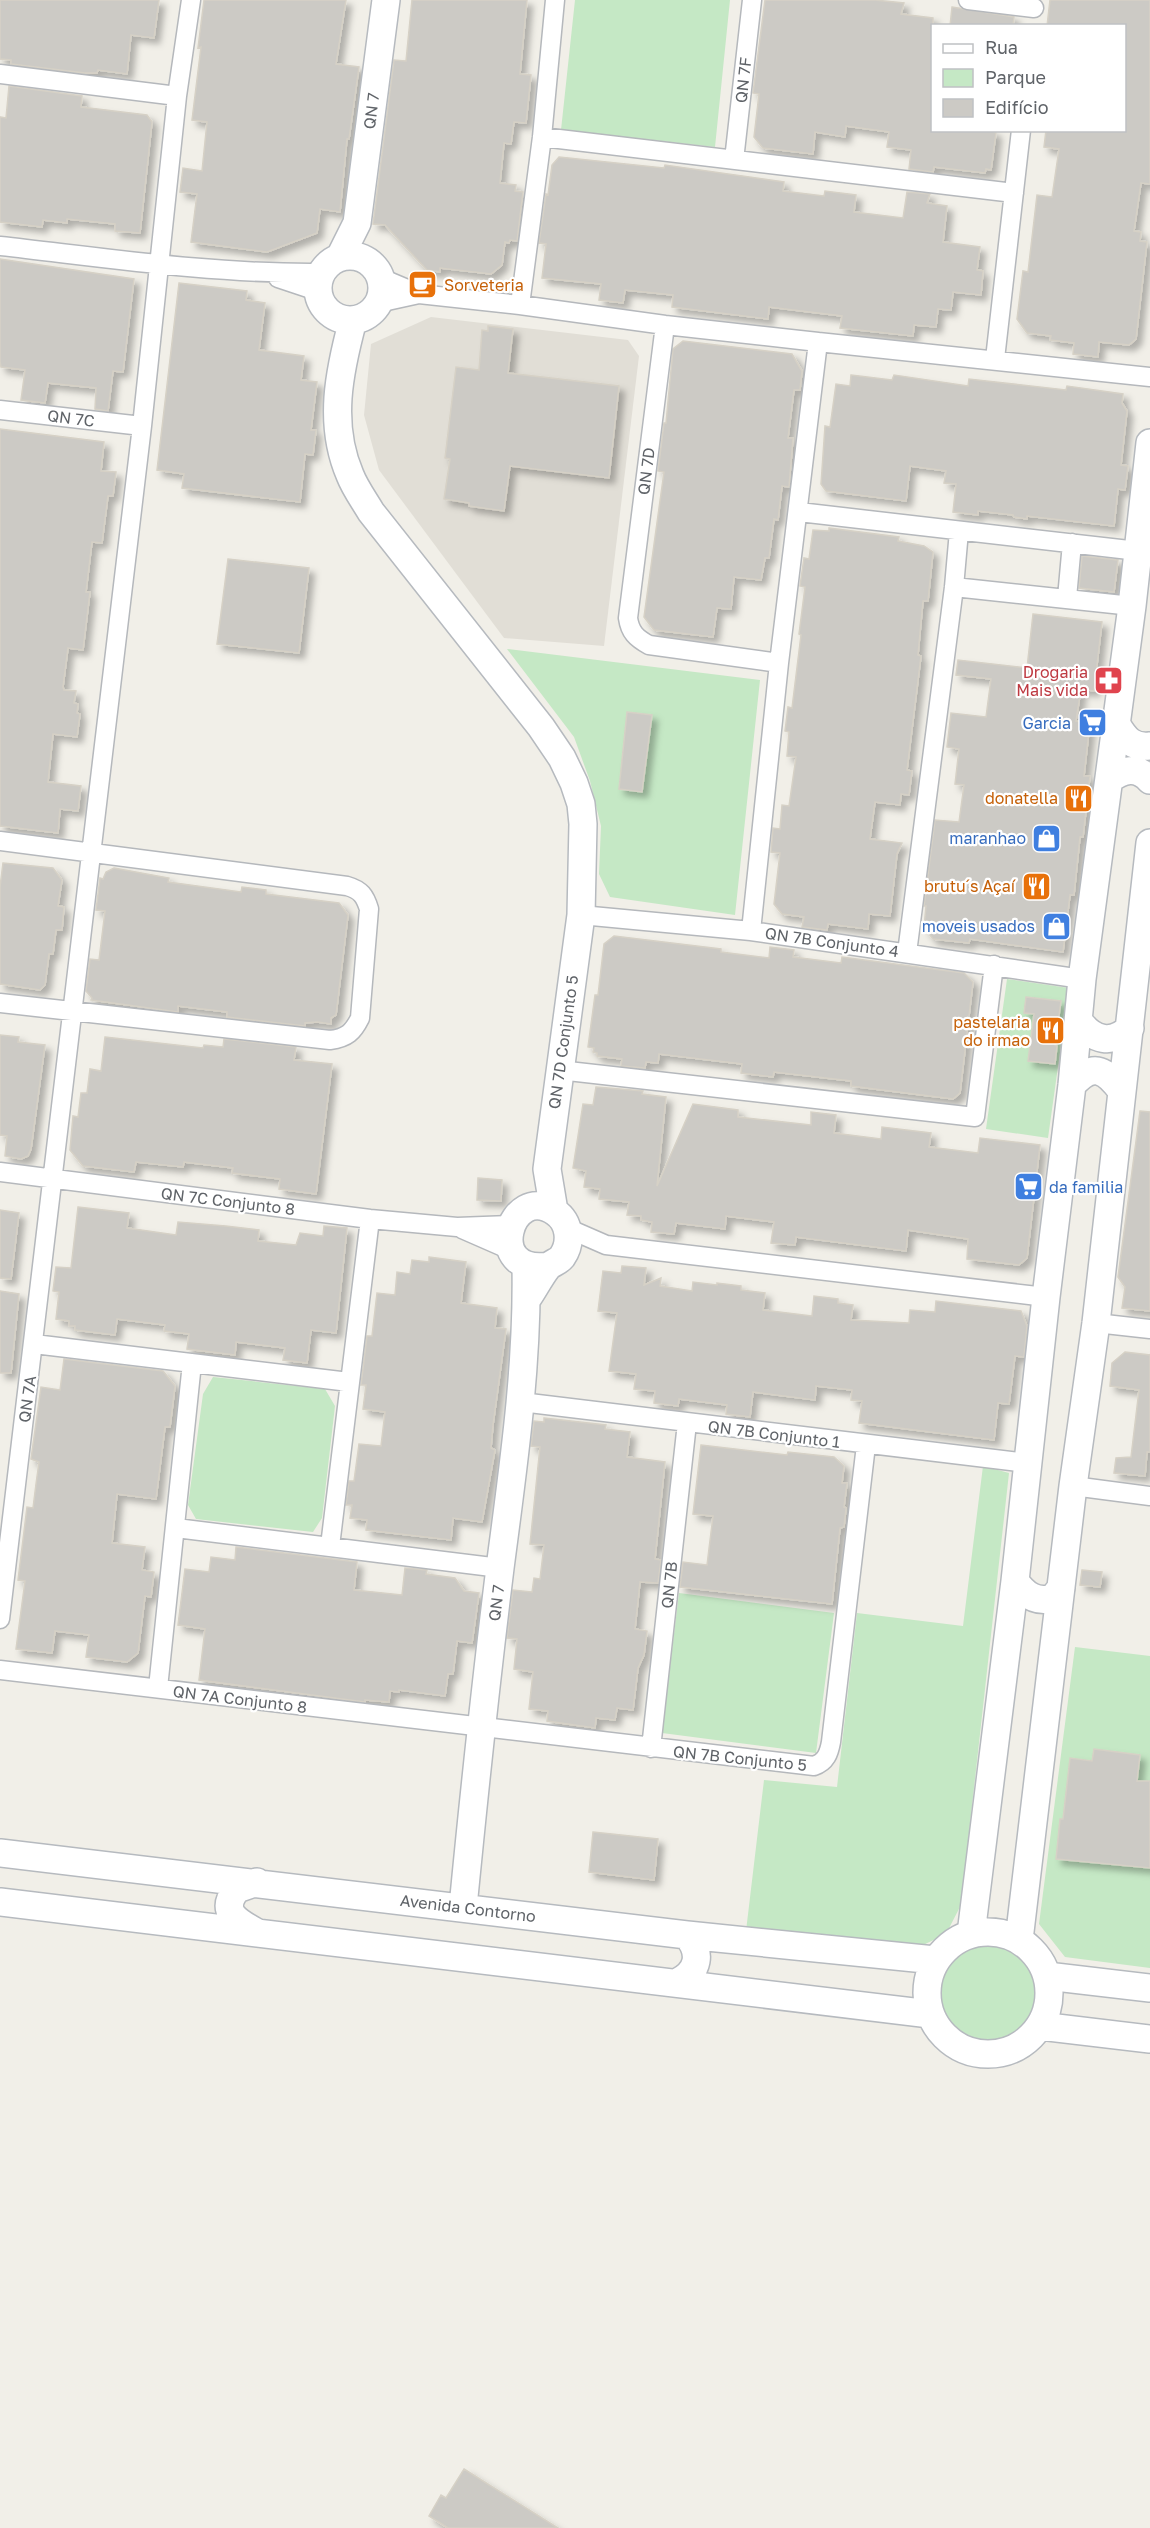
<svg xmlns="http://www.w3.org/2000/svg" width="1150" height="2528" font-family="'Golos Text',sans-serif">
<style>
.education{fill:#e1ded6}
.green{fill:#c5e8c5}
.building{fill:#cccac5;stroke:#d6d1c6;stroke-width:1.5;filter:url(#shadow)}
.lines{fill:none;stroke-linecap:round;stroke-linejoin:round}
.street-casing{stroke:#b5b8bc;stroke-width:21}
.secondary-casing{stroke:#b6babf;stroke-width:30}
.street{stroke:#fff;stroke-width:18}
.secondary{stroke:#fff;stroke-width:27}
.labels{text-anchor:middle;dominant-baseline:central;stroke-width:4.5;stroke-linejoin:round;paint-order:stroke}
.street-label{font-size:16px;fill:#5f6368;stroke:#fff}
.food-label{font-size:16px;fill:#c56008;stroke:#fff;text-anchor:end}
.health-label{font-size:16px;fill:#be3a42;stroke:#fff;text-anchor:end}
.shop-label{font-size:16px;fill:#366cbe;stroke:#fff;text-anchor:end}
</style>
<defs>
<filter id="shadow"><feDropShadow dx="5.5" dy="5.5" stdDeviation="3" flood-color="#0004"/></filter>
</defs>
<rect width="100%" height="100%" fill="#f1efe8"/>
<path class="education" d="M 431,317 L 628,340 L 639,356 L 604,646 L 504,638 L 379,470 L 364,415 L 371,344 Z"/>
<path class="green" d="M 575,0 L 730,0 L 715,147 L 561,130 Z
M 507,649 L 760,680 L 735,915 L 610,897 L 599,874 L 601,826 L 590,781 L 574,737 Z
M 1007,979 L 1069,988 L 1048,1138 L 986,1129 Z
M 213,1377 L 325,1389 L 335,1406 L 322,1518 L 313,1532 L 196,1519 L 188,1505 L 203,1394 Z
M 983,1466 L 1009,1473 L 961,1905 L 946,1934 L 919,1947 L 746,1931 L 764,1780 L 837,1787 L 857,1613 L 963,1626 Z
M 679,1593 L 834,1613 L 816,1753 L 662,1733 Z
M 1075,1647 L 1150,1656 L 1150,1968 L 1065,1957 L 1039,1924 Z
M936 1994a53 53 0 1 1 106 0a53 53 0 1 1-106 0Z"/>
<path class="building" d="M 0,0 L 159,0 L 154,38 L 131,35 L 127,74 L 98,70 L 97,73 L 85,73 L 11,64 L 11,60 L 0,59 Z
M 204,0 L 346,0 L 336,64 L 359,67 L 349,139 L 347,139 L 340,212 L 320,209 L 317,233 L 267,252 L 191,242 L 197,194 L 180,192 L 183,168 L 202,171 L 207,122 L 192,120 L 201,47 L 198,48 Z
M 412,0 L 527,0 L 520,74 L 531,75 L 526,123 L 514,122 L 511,144 L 504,143 L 500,183 L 516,185 L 515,191 L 523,192 L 517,241 L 510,240 L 509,243 L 505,242 L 502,265 L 491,274 L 440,268 L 440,272 L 427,270 L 385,225 L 373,224 L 394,60 L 406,61 Z
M 765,0 L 875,0 L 904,3 L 901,14 L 933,18 L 933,130 L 991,130 L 996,133 L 991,170 L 986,169 L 985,173 L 934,167 L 933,172 L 909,169 L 911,150 L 887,147 L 889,132 L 846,126 L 845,137 L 815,132 L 813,154 L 763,148 L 754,137 L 759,94 L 753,93 Z
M 1050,0 L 1150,0 L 1150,184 L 1141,183 L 1134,231 L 1141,232 L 1140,241 L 1147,242 L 1136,339 L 1129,345 L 1099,342 L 1098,357 L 1073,354 L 1074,343 L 1050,340 L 1051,336 L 1027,333 L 1017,319 L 1023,271 L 1028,272 L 1037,195 L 1052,197 L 1059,149 L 1044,147 L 1046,130 L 1125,130 L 1125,26 L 1047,26 Z
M 952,7 L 1014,17 L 1013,26 L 950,26 Z
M 9,86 L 82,96 L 81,107 L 147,115 L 152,122 L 140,233 L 115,231 L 115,224 L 67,219 L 67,223 L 43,220 L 42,227 L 0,222 L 0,117 L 6,118 Z
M 559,157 L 664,168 L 665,165 L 784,182 L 783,191 L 824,196 L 825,191 L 856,195 L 854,212 L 903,218 L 907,192 L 930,194 L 927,203 L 947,206 L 943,242 L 980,247 L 977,270 L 983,271 L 981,295 L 953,292 L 951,310 L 938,309 L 936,327 L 914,325 L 913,336 L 840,328 L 842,316 L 769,307 L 768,319 L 672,307 L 673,295 L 625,290 L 623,303 L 599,300 L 601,284 L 542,278 L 546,244 L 539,243 L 546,194 L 548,195 L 552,165 Z
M 0,259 L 134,279 L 123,372 L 113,371 L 108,411 L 95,409 L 96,388 L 48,383 L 45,403 L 21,400 L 25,370 L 1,367 L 0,362 Z
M 179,283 L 247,291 L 246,300 L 265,303 L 259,350 L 304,356 L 301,380 L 317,382 L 311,430 L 316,430 L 313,455 L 305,454 L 300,502 L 182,488 L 184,474 L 157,470 Z
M 488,326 L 513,329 L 508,373 L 619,386 L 609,478 L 510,466 L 504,511 L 469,506 L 469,503 L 444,499 L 450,459 L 445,458 L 456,367 L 479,370 L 482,330 L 488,331 Z
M 683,341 L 792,354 L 802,371 L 800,390 L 794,390 L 788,438 L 793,438 L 789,487 L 782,486 L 778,520 L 774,519 L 769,558 L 765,558 L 761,580 L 734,577 L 731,609 L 717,608 L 713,637 L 654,630 L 644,617 L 664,472 L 658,471 L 664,423 L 666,423 L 673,349 Z
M 851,375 L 892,380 L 894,375 L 968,386 L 969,379 L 1066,390 L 1067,386 L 1123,394 L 1122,403 L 1127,411 L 1121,465 L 1128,466 L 1125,490 L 1118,489 L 1114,526 L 1027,516 L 1027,519 L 1014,517 L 1013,515 L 978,511 L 978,515 L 953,512 L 956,484 L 944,483 L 946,471 L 910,466 L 906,501 L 826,491 L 821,484 L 825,426 L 830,427 L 836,384 L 850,386 Z
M 0,429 L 104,442 L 101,471 L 116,472 L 113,496 L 108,496 L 102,543 L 92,542 L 86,592 L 90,592 L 83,650 L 68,648 L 63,687 L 64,690 L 76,691 L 74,703 L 78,704 L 77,713 L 80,714 L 77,737 L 53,734 L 48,782 L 81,786 L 78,811 L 60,809 L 58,833 L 0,826 Z
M 829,528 L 899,537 L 898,541 L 924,546 L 933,552 L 928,601 L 923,601 L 918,655 L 921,656 L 907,770 L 912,771 L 909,795 L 901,794 L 900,805 L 875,802 L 870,839 L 902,843 L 897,854 L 890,916 L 869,914 L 868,929 L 828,924 L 827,930 L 802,927 L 804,917 L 782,914 L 774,904 L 780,853 L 771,852 L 773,828 L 780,829 L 782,805 L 789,806 L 796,757 L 787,756 L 789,732 L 785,731 L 788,707 L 792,708 L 801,635 L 799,634 L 805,587 L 800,586 L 804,558 L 809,559 L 813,530 L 829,531 Z
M 1082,556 L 1118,560 L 1114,592 L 1079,588 Z
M 228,559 L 309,568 L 299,653 L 217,644 Z
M 1033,614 L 1102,622 L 1094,691 L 1081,689 L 1076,721 L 1090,722 L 1084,776 L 1090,776 L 1083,837 L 1080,837 L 1074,895 L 1070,895 L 1063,952 L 970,939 L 969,943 L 933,939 L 924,927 L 926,906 L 924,906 L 935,820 L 959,822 L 964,785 L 955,784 L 959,749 L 947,747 L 951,713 L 986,717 L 991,679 L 956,675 L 958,660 L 1027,668 Z
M 627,712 L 652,715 L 642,792 L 619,789 Z
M 3,863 L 53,868 L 62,880 L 58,906 L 64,907 L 62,930 L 56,930 L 53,954 L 49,954 L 45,985 L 40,990 L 0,984 L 0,887 Z
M 114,868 L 169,878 L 168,882 L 241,892 L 242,887 L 266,890 L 266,894 L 339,903 L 348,915 L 336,1015 L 331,1018 L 331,1024 L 317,1022 L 305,1023 L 305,1026 L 227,1017 L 227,1012 L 178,1006 L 178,1012 L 91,1000 L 92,998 L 86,991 L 90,959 L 99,960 L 105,911 L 96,910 L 100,878 L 103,879 L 106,872 Z
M 614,936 L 721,949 L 721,952 L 769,958 L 770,947 L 794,950 L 793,957 L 841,963 L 842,957 L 964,973 L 973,982 L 960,1093 L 953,1099 L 851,1086 L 851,1081 L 774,1072 L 773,1077 L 741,1073 L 742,1064 L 659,1054 L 658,1063 L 646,1062 L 645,1068 L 621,1066 L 622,1059 L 597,1056 L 597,1053 L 593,1052 L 594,1048 L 588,1047 L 595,995 L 598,995 L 604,944 Z
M 1026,997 L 1061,1001 L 1055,1045 L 1057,1046 L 1055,1064 L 1028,1061 L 1034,1014 L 1024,1013 Z
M 0,1035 L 19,1037 L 18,1042 L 45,1045 L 31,1149 L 28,1156 L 21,1159 L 5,1156 L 7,1136 L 0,1135 Z
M 105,1037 L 203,1048 L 204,1045 L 223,1047 L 224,1039 L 296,1047 L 294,1060 L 332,1064 L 316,1194 L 279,1189 L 280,1179 L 232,1173 L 233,1168 L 184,1162 L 183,1167 L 136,1162 L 134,1172 L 83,1166 L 70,1150 L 73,1116 L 78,1117 L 81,1093 L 87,1093 L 90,1069 L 101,1071 Z
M 596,1087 L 643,1091 L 642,1094 L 666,1097 L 657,1186 L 693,1104 L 738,1110 L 738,1117 L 811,1125 L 811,1112 L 836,1115 L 834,1133 L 881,1139 L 882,1127 L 931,1133 L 929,1147 L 978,1153 L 980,1138 L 1040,1145 L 1027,1258 L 1019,1265 L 967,1259 L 968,1239 L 908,1230 L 906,1251 L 796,1237 L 795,1245 L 771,1243 L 774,1222 L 726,1216 L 725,1229 L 676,1223 L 674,1234 L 651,1232 L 652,1222 L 641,1220 L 641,1216 L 627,1215 L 629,1202 L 599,1199 L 600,1189 L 584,1187 L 586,1171 L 573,1168 L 583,1104 L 593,1105 Z
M 1140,1111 L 1150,1112 L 1150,1311 L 1122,1308 L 1125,1287 L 1118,1277 Z
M 478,1178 L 502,1180 L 501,1201 L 477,1200 Z
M 78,1207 L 129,1213 L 127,1228 L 176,1235 L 178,1222 L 226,1226 L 259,1230 L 258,1241 L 296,1245 L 300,1233 L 323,1236 L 324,1226 L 347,1228 L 336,1333 L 311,1330 L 307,1363 L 283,1360 L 285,1348 L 236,1342 L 235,1355 L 187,1349 L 189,1334 L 164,1331 L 165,1325 L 117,1319 L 115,1335 L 75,1330 L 75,1326 L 69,1326 L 69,1321 L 56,1319 L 59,1292 L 53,1291 L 56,1267 L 71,1268 Z
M 0,1210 L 19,1213 L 11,1279 L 0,1278 Z
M 429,1257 L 466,1262 L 461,1303 L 497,1308 L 495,1328 L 506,1329 L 493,1425 L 491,1448 L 495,1450 L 482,1522 L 453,1518 L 451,1540 L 366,1530 L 367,1520 L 350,1518 L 352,1505 L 346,1505 L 349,1481 L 354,1481 L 359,1444 L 381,1446 L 385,1412 L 363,1409 L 366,1385 L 361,1385 L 367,1336 L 372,1336 L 377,1293 L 395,1295 L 397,1272 L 410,1274 L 412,1260 L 429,1262 Z
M 622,1266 L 646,1268 L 644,1285 L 661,1278 L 660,1286 L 692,1291 L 693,1282 L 717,1285 L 717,1283 L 741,1286 L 741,1290 L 765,1293 L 763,1310 L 812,1316 L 814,1296 L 838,1299 L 838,1303 L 853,1305 L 851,1320 L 909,1323 L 910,1310 L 935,1312 L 936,1301 L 1021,1311 L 1027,1326 L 1024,1357 L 1015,1356 L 1009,1404 L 998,1403 L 994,1440 L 859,1423 L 862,1401 L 851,1400 L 852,1390 L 816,1386 L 815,1400 L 753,1392 L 750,1417 L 726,1414 L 727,1405 L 679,1399 L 678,1406 L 654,1403 L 655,1391 L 634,1389 L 636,1374 L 609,1371 L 617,1313 L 598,1311 L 603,1271 L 621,1273 Z
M 0,1291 L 19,1294 L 11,1373 L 0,1373 Z
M 1125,1352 L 1150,1355 L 1150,1452 L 1147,1452 L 1145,1476 L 1114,1473 L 1116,1458 L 1131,1457 L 1139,1390 L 1110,1386 L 1112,1363 Z
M 64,1359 L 163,1371 L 175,1386 L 170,1427 L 165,1427 L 156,1499 L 117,1494 L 112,1543 L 145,1547 L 142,1570 L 154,1572 L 151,1597 L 145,1596 L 138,1653 L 127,1662 L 86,1657 L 89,1635 L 55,1631 L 52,1653 L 16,1649 L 25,1581 L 18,1580 L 27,1507 L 33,1508 L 36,1484 L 39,1462 L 31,1459 L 41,1387 L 60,1390 Z
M 544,1418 L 606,1425 L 605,1429 L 630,1432 L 627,1457 L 665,1462 L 655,1559 L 661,1560 L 658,1583 L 640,1582 L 635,1629 L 647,1631 L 644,1655 L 638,1668 L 633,1710 L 617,1708 L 615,1720 L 596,1718 L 595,1728 L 547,1721 L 548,1711 L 529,1709 L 533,1672 L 514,1669 L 517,1639 L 507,1638 L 513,1590 L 532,1592 L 534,1578 L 540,1579 L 544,1545 L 530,1544 L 540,1447 L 531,1446 L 534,1421 L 544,1422 Z
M 701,1445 L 787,1455 L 788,1452 L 834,1457 L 844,1466 L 842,1483 L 847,1483 L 844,1507 L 846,1508 L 844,1527 L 840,1528 L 832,1604 L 680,1587 L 683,1562 L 707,1565 L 713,1516 L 693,1514 Z
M 236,1547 L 357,1562 L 354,1590 L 402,1595 L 405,1568 L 427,1570 L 426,1574 L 455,1578 L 464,1591 L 479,1593 L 472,1643 L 457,1641 L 453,1674 L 448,1674 L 445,1696 L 399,1690 L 399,1692 L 390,1691 L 389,1702 L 365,1700 L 365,1702 L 199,1680 L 205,1629 L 178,1625 L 185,1569 L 209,1572 L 211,1557 L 235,1560 Z
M 1082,1570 L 1102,1572 L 1100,1587 L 1080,1585 Z
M 1094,1749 L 1140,1755 L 1137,1781 L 1150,1781 L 1150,1868 L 1056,1859 L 1060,1819 L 1063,1819 L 1070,1758 L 1092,1761 Z
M 593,1832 L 658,1839 L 654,1880 L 589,1872 Z
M 464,2469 L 558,2528 L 448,2528 L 429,2516 L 441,2495 L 446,2498 Z"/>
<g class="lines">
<defs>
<path id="street" d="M 968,0 L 1034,8
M 0,74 L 177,96
M 542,137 L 1014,193
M 734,160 L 752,0
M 0,246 C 107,258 213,274 320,273
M 278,278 L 317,291
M 381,278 L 419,294 L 520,305 L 665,325 L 818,342 L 1150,377
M 378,303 L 419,294
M 520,305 L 542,137 L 555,0
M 665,325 L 628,618 C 630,632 636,638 649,645 L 779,663
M 995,359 L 1021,130
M 0,410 L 142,426
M 799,512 L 1138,551
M 954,587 L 1132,606
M 1067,598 L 1072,543
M 0,841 L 347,886 C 361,890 365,896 369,909 L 360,1018 C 353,1032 347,1038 330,1040 L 0,1003
M 581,915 L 751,931 L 1082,979
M 751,931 L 779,663 L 818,342
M 907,953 L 954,587 L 959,531
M 559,1070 L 975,1117 L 994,965
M 0,1172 L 370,1219 L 457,1227 L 510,1225
M 567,1228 L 606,1245 L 1046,1297
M 462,1229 L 510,1250
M 1096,1323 L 1150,1329
M 34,1344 L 349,1382
M 521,1402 L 1027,1463
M 1073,1486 L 1150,1496
M 176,1528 L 500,1568
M 330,1546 L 370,1219
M 0,1619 L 142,426 L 177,96 L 191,0
M 0,1670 L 814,1766 C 826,1762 829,1753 831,1742 L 866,1445
M 158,1688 L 192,1363
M 651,1748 L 687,1423"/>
<path id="secondary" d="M318 288a32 32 0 1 1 64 0a32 32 0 1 1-64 0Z
M 340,257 L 357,223 L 386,0
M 353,320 C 339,372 328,424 350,475 C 355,488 364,500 371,512 L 541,727 L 562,758 L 574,783 L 581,804 L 583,824 L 581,915 L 547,1169 L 554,1211
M 1117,725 C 1125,739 1133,748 1150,746
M 1109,780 C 1123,769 1137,766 1150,780
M 1079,1021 C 1093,1041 1112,1045 1130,1028
M 1072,1085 C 1092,1063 1104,1068 1121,1090
M 527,1299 C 534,1289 540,1277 547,1268 C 551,1263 558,1262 562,1257 C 572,1243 570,1222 555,1212 C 510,1181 482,1276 549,1266
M 1015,1581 C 1025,1595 1036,1603 1053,1598 L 1061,1588
M 0,1853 L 687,1935 L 935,1960
M 0,1902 L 930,2014
M 463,1907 C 474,1794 486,1681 500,1568 C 513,1468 528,1367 526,1266
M927 1993a61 61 0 1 1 122 0a61 61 0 1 1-122 0Z
M 256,1932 C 238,1922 218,1912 237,1889 L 257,1882
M 971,1934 L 1015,1581 L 1046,1297 L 1072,1085 L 1082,979 L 1132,606 L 1150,443
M 1019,1940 L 1073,1486 L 1096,1323 L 1150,843
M 1047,1976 L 1150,1988
M 678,1982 C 699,1971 702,1953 687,1935
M 1040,2026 L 1150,2039"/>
</defs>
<use href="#street" class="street-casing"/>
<use href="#secondary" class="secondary-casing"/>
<use href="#street" class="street"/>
<use href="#secondary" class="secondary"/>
</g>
<defs>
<symbol id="cafe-square" viewBox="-11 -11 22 22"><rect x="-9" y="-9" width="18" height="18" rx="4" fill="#e8710a" stroke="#fff"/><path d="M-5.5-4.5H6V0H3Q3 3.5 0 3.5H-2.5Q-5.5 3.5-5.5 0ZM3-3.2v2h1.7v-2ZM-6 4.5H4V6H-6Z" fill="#fff"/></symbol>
<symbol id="pharmacy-square" viewBox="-11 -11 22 22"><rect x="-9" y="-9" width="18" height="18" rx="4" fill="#e0444e" stroke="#fff"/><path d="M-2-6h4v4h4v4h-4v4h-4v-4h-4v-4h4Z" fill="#fff"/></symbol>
<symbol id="supermarket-square" viewBox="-11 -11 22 22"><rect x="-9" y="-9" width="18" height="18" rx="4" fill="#3f7fe0" stroke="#fff"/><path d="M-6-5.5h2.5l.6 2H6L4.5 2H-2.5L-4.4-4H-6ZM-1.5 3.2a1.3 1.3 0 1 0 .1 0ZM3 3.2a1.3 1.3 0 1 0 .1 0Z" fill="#fff"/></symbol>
<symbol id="restaurant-square" viewBox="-11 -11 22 22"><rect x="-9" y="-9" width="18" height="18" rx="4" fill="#e8710a" stroke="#fff"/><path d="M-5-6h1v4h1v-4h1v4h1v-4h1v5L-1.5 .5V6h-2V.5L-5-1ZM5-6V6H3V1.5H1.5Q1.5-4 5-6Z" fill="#fff"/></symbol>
<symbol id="shop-square" viewBox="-11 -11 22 22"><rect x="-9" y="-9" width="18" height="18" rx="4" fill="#3f7fe0" stroke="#fff"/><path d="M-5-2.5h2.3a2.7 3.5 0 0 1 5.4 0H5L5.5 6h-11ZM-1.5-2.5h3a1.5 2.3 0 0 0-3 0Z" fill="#fff"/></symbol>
</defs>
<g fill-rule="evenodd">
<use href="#cafe-square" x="406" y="268" width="33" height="33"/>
<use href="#pharmacy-square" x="1092" y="664" width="33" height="33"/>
<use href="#supermarket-square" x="1076" y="706" width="33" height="33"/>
<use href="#restaurant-square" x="1062" y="782" width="33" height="33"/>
<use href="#shop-square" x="1030" y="822" width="33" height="33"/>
<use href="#restaurant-square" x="1020" y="870" width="33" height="33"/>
<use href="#shop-square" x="1040" y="910" width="33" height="33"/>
<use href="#restaurant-square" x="1034" y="1014" width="33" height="33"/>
<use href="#supermarket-square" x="1012" y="1170" width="33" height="33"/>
</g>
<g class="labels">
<g class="street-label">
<text transform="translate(743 80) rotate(-84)">QN 7F</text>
<text transform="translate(371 111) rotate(-83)">QN 7</text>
<text transform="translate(71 418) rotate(7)">QN 7C</text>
<text transform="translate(646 471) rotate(-83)">QN 7D</text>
<text transform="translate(832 942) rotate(8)">QN 7B Conjunto 4</text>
<text transform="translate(563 1042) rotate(-82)">QN 7D Conjunto 5</text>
<text transform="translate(228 1201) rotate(7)">QN 7C Conjunto 8</text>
<text transform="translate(27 1399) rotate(-82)">QN 7A</text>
<text transform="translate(774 1434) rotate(7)">QN 7B Conjunto 1</text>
<text transform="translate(669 1585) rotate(-84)">QN 7B</text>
<text transform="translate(496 1603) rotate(-83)">QN 7</text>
<text transform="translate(240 1699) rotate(7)">QN 7A Conjunto 8</text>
<text transform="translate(740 1758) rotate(6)">QN 7B Conjunto 5</text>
<text transform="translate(468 1908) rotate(7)">Avenida Contorno</text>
</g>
<g class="food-label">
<text x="444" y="285" text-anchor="start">Sorveteria</text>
<text x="1058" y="798">donatella</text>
<text x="1015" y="886">brutu´s Açaí</text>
<text x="1030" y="1022">pastelaria<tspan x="1030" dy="18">do irmao</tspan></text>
</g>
<g class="health-label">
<text x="1088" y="672">Drogaria<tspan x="1088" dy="18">Mais vida</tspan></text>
</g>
<g class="shop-label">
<text x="1071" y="723">Garcia</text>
<text x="1026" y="838">maranhao</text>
<text x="1035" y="926">moveis usados</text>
<text x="1049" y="1187" text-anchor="start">da familia</text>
</g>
</g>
<rect x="931" y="24" width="195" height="108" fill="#ffffff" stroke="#bfc1c3" stroke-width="1.5"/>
<rect x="943" y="44" width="30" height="9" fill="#ffffff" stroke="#bfc1c3" stroke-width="1.5"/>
<text x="985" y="54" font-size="18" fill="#5f6368">Rua</text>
<rect x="943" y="69" width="30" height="18" fill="#c5e8c5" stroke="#bfc1c3" stroke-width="1.5"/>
<text x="985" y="84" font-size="18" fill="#5f6368">Parque</text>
<rect x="943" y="99" width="30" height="18" fill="#cccac5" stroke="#bfc1c3" stroke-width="1.5"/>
<text x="985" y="114" font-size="18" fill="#5f6368">Edifício</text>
</svg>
